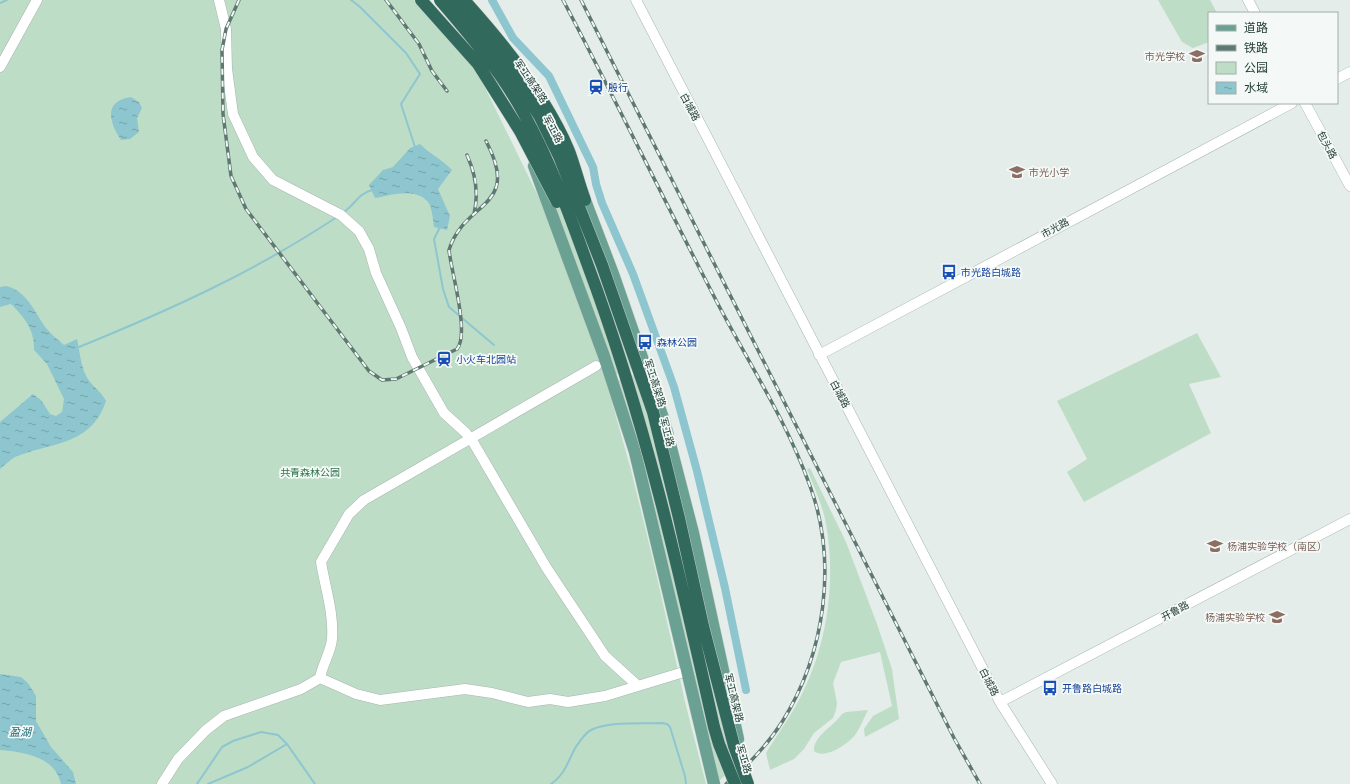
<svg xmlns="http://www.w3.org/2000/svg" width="1350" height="784" font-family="'DejaVu Sans','Noto Sans SC',sans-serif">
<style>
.green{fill:#beddc6}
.water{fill:url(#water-ripples)}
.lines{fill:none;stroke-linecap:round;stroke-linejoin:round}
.stream{stroke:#8ec6cf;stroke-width:2}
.canal{stroke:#8ec6cf;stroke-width:8}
.minor-casing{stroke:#a7b5b0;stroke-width:11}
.major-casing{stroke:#c2c9c7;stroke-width:13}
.minor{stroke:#fff;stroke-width:10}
.major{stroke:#6aa192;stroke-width:12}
.rail-casing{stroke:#5f7972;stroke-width:3.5}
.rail{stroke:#f4f9f7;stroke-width:2;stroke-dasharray:6;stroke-linecap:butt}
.highway-bridge-casing{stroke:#c2c9c7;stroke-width:13;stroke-linecap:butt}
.highway-bridge{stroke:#31695d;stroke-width:12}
.labels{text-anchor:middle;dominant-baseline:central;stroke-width:3.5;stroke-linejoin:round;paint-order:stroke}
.education-label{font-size:10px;fill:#785e54;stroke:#f4f9f7;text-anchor:end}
.street-label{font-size:10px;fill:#243e36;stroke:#f4f9f7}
.transit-label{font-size:10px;fill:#164399;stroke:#f4f9f7;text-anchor:start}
.park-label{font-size:10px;fill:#2f7349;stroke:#f4f9f7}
.water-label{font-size:11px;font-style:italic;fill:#206a78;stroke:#f4f9f7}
</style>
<defs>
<pattern id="water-ripples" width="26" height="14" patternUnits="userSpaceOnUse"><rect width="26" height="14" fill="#8ec6cf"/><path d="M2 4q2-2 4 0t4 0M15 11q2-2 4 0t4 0" fill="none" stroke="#74a2a9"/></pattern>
</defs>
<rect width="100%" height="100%" fill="#e4ede9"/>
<path class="green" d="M 0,0 L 414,0 L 474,65 L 540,200 L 580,301 L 603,370 L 631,470 L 654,564 L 686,706 L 706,784 L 0,784 Z
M 1158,0 L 1210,0 L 1217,13 L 1209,13 L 1209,42 L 1193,48 L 1182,42 Z
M 560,164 L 637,366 L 615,375 L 541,171 Z
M 1197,333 L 1221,377 L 1189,384 L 1211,433 L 1084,502 L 1067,472 L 1087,459 L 1057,401 Z
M 638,373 L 737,764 L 719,781 L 617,381 Z
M 810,468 L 846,542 L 877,624 L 892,669 L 899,719 L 865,737 L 864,729 L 873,716 L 892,706 L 880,652 L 841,662 L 833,683 L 837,703 L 836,710 L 833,718 L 814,733 L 804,749 L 794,759 L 770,770 L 766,753 C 775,738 785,724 794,709 C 826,654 837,586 826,524 C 823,506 814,487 807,469 Z
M 868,710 C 864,718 860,728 855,735 C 848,744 825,760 814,751 C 813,736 834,726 842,714 L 846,712 Z"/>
<path class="water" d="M 131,97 L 139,102 L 142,108 L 137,118 L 139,132 L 130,139 L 121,140 C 109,122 103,101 131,97 Z
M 420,144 C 430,154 443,160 452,170 L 438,189 L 450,216 L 447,230 L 434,227 C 433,220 432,207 428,202 C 416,187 391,195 375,198 L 369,185 L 383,170 L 393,167 L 410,148 Z
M 6,286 C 27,291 34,311 46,328 C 51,334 58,340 64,345 L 77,339 C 80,352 81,371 90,382 C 96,389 102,393 106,401 C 91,446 52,442 15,457 C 10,460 5,465 0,469 L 0,422 L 33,394 L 41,400 L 50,414 L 56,416 L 62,412 L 64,399 L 47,364 L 34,350 C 35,330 24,317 11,304 L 0,307 L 0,287 Z
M 0,674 L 21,677 L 28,683 L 36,696 L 36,721 L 51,747 L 73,772 L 76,784 L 61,784 C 55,756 23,752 0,750 Z"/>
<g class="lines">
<path class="stream" d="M 351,0 L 359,6 L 406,53 L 420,74 L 401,104 L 415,147
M 0,3 L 7,0
M 344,212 C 357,203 356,195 372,190
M 440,227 L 434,239 L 443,289 L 449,307 L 494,345
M 79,347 C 170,310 254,272 337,217
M 197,784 L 222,747 L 233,741 L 261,732 L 278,735 L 287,744 L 315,784
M 208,784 L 248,767 L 287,744
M 551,784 C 563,776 567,765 573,752 C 576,746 585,733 591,730 C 609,721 642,724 662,723 L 667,724 L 670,727 L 685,776 L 686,784"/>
<path class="canal" d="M 492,0 L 513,38 L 549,76 L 593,167 L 596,184 L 602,203 L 633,274 L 674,387 L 697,471 L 725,588 L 746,690"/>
<defs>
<path id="minor" d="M 219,0 L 226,29 L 227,69 L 233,114 L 253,157 L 273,180 L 341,215 L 359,231 L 369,249 L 376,273 L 401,328 L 412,357 L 444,413 L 466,433 L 473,442 L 546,567 L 605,656 L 638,686
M 636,0 L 1000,702 L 1052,784
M 1248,0 L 1255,13
M 0,67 L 37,0
M 1337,79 L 1350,72
M 1305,103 L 1350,186
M 819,355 L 1292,103
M 320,678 L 356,694 L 380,700 L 465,689 L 492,693 L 528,702 L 550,699 L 568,702 L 605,696 L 687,671
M 1000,702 L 1350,519
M 162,784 L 178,759 L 206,730 L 224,716 L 301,689 L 320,678 C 322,665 331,652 332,639 C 334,613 325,587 321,562 L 349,514 L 364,500 L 596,366"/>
<path id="major" d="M 534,166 L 604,356 L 635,452 L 714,784
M 581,190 L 613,274 L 664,421 L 693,533 L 738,739"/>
</defs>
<use href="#minor" class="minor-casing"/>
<use href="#major" class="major-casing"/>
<use href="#minor" class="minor"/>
<use href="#major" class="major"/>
<defs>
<path id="rail" d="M 239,0 L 226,29 L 222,50 L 223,114 L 231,176 L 246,209 L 369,371 L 382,380 L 396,379 L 457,349 C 470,334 451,271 449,250 C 464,200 522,209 486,141
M 386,0 L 419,44 L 432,71 L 447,91
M 563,0 C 616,101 666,204 719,306 C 750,365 787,422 810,486 C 838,562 825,654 782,722 C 767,746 747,766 726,784
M 581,0 L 954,738 L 980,784
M 467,155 C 476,175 479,193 474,214"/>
</defs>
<use href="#rail" class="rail-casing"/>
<use href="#rail" class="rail"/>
<defs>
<path id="highway-bridge" d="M 421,0 L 478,64 L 520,131 L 557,202
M 440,0 C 471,36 502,73 524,114 C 550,161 569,213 587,263 C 644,415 679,570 714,727 L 719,744 L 735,784
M 453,0 L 518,82 L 540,117 L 559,156 L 602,265 L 653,412 L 679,518 L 703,626 L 734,746 L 748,784
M 464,0 C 503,43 546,96 569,151 C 575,167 579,184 585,200"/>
</defs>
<use href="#highway-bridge" class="highway-bridge-casing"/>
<use href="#highway-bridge" class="highway-bridge"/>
</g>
<defs>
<symbol id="school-bare" viewBox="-9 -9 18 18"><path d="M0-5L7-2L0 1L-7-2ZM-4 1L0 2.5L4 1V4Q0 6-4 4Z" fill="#8d6e63" stroke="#f4f9f7" stroke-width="2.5" paint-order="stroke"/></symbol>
<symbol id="station-bare" viewBox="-9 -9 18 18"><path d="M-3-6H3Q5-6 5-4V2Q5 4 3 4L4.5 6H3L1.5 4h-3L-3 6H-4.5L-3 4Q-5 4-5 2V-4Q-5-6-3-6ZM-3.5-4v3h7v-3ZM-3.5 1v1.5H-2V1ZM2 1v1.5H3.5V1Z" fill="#1a4fb4" stroke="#f4f9f7" stroke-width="2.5" paint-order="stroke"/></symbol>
<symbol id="bus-bare" viewBox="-9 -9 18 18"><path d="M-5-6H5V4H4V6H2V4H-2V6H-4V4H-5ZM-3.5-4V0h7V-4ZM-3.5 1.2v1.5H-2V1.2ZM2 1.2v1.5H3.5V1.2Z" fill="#1a4fb4" stroke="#f4f9f7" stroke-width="2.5" paint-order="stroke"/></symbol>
</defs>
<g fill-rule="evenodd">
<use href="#school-bare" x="1186" y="45" width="22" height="22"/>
<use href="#station-bare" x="585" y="76" width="22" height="22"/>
<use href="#school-bare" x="1006" y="161" width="22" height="22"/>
<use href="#bus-bare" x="938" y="261" width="22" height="22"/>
<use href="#bus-bare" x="634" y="331" width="22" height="22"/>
<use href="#station-bare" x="433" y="348" width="22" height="22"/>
<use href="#school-bare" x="1204" y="535" width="22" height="22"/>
<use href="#school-bare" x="1266" y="606" width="22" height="22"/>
<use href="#bus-bare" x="1039" y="677" width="22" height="22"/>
</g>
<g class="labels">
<g class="education-label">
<text x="1185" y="56">市光学校</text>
<text x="1029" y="172" text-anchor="start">市光小学</text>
<text x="1227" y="546" text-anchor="start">杨浦实验学校（南区）</text>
<text x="1265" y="617">杨浦实验学校</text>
</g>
<g class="street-label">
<text transform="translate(531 81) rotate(56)">军工高架路</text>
<text transform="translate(690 107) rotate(62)">白城路</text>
<text transform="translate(553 129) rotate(62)">军工路</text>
<text transform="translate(1327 145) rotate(61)">包头路</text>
<text transform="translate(1055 228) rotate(-28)">市光路</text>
<text transform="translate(655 383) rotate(72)">军工高架路</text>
<text transform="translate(840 394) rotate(62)">白城路</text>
<text transform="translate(667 432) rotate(75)">军工路</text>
<text transform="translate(1175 611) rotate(-28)">开鲁路</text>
<text transform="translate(989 682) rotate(63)">白城路</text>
<text transform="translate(734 698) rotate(76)">军工高架路</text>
<text transform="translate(744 759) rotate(73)">军工路</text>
</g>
<g class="transit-label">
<text x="608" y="87">殷行</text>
<text x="961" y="272">市光路白城路</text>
<text x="657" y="342">森林公园</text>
<text x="456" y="359">小火车北园站</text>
<text x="1062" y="688">开鲁路白城路</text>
</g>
<g class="park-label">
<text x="310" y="472">共青森林公园</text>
</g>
<g class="water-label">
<text x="20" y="732">盈湖</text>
</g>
</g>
<rect x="1208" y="12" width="130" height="92" fill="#f4f9f7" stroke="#a1aeaa"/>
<rect x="1216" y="25" width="20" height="6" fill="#6aa192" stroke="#a1aeaa"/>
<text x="1244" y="32" font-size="12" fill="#243e36">道路</text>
<rect x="1216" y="45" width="20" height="6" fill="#5f7972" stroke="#a1aeaa"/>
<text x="1244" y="52" font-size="12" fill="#243e36">铁路</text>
<rect x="1216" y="62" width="20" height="12" fill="#beddc6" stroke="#a1aeaa"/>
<text x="1244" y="72" font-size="12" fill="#243e36">公园</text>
<rect x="1216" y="82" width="20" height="12" fill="url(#water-ripples)" stroke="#a1aeaa"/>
<text x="1244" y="92" font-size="12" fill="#243e36">水域</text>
</svg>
